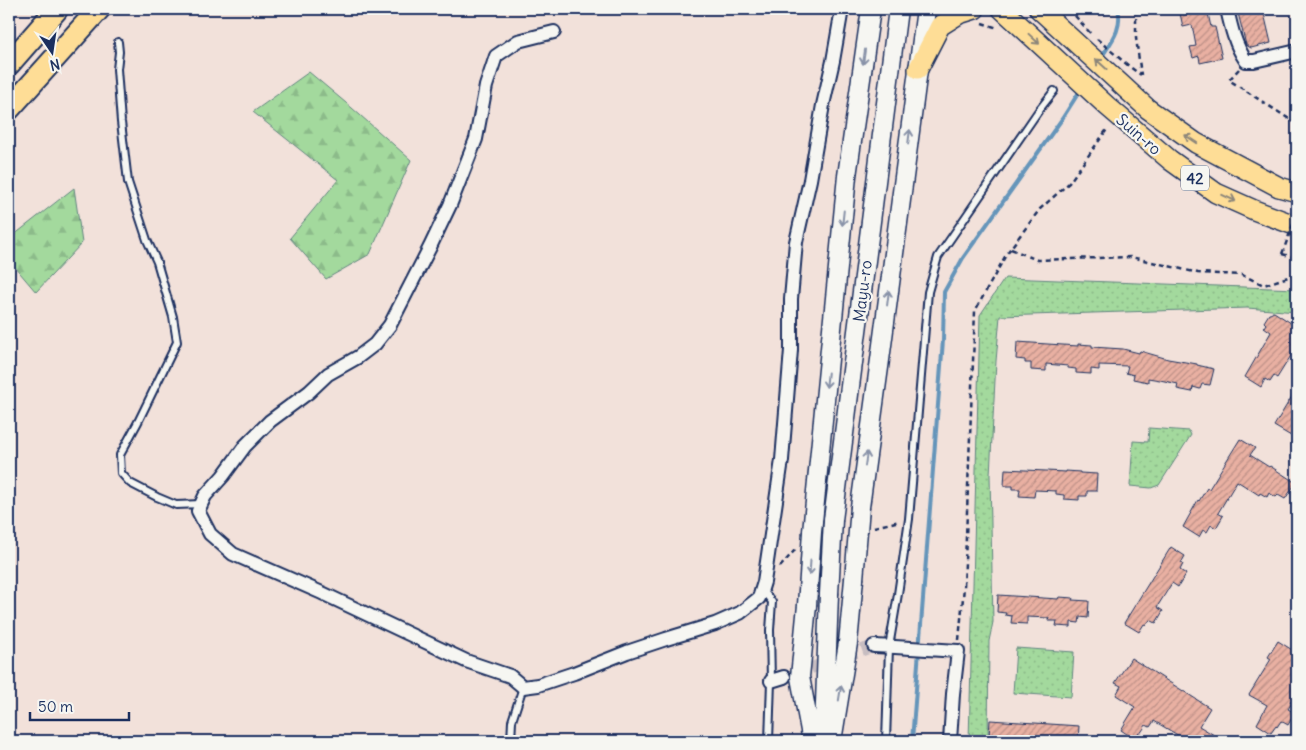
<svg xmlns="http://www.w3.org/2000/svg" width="1306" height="750" font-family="Delius,sans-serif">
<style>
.grass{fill:url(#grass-dots);stroke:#5f847e}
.forest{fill:url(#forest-firs);stroke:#5f847e}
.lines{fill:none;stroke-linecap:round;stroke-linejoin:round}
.stream{stroke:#6595ba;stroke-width:4}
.building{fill:url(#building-hatch);stroke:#1b2f5e}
.minor-tunnel{stroke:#c7bdc1;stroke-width:12;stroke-dasharray:12 6;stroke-linecap:butt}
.service-casing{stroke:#1b2f5e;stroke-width:10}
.minor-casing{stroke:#1b2f5e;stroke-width:16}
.secondary-casing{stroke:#1b2f5e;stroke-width:21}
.primary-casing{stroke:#1b2f5e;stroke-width:22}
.motorway-casing{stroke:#1b2f5e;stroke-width:25}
.path{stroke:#1b2f5e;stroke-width:2.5;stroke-dasharray:5 4;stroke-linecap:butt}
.service{stroke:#f6f6f2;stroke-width:6}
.minor{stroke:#f6f6f2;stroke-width:12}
.secondary{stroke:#f6f6f2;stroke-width:18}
.primary{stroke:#fedd96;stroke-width:19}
.motorway{stroke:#fedd96;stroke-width:21}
.secondary-bridge-casing{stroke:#1b2f5e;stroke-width:21;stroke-linecap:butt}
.path-bridge{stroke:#1b2f5e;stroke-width:2.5;stroke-dasharray:5 4;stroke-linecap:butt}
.secondary-bridge{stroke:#f6f6f2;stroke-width:18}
.oneway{stroke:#8c867a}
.oneway2{stroke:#8892a8}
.labels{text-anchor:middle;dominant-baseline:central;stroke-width:4.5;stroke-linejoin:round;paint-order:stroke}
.shield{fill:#f6f6f2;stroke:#5d6b8a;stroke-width:1}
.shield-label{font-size:15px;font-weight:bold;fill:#1b2f5e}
.street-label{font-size:16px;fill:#1b2f5e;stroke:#f6f6f2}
</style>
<defs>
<pattern id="grass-dots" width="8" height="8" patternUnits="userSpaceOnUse" patternTransform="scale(1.25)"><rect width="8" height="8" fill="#a3d99d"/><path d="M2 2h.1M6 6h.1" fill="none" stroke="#8cbb8a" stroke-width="1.8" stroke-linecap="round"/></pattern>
<pattern id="forest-firs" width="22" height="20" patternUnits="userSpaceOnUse" patternTransform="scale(1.25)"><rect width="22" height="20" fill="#a3d99d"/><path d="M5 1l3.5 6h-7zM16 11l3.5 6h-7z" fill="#8cbb8a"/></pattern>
<pattern id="building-hatch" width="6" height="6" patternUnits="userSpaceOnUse" patternTransform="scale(1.25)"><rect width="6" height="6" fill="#e9b0a2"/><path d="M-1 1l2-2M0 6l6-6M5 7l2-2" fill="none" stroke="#bc9087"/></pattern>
</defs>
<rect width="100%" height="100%" fill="#f2e1da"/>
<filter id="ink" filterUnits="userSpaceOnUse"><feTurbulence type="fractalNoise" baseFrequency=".02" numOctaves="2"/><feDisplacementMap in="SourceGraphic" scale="10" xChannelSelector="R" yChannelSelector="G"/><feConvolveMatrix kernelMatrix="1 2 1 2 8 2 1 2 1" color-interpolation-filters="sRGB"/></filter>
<g filter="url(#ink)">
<path class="grass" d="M 1005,278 L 1297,289 L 1297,312 L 1247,308 L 1000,316 L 996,361 L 990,475 L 993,622 L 989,641 L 988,741 L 969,741 L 980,315 Z
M 1149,428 L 1189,431 L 1191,435 L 1159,485 L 1151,488 L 1130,486 L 1133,441 L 1148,442 Z
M 1016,648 L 1074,652 L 1071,697 L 1013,693 Z"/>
<path class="forest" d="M 309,72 L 352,108 L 411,160 L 370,254 L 326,279 L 290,238 L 338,180 L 253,112 Z
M 74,188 L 82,243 L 36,292 L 9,260 L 9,239 Z"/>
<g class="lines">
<path class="stream" d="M 1101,58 C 1111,42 1123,29 1118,9
M 912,741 L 943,340 L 944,292 L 963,258 L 1062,119 L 1081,89"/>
</g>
<path class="building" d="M 1179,9 L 1207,9 L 1211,27 L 1215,27 L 1222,58 L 1200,63 L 1199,56 L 1193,58 L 1190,47 L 1196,46 L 1192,25 L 1183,27 Z
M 1237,9 L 1263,9 L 1271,43 L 1251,48 L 1246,45 Z
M 1274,312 L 1297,327 L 1297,346 L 1277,378 L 1274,376 L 1270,382 L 1265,379 L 1261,387 L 1245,377 L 1271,332 L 1264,327 L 1266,324 L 1264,322 L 1269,314 L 1270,314 Z
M 1017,342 L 1078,346 L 1078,344 L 1092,345 L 1092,347 L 1123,349 L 1139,353 L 1140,351 L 1168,359 L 1197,364 L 1197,365 L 1214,369 L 1210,385 L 1202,384 L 1200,389 L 1193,387 L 1192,392 L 1177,389 L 1178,384 L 1160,380 L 1148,378 L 1148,382 L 1133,379 L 1134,375 L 1126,373 L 1128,366 L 1099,365 L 1099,370 L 1091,369 L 1091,374 L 1076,373 L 1076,369 L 1068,368 L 1068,366 L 1046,364 L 1046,371 L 1031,370 L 1031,363 L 1025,363 L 1025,360 L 1016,359 Z
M 1297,388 L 1297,438 L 1292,435 L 1291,436 L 1274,426 Z
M 1240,439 L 1255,448 L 1250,455 L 1269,467 L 1270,466 L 1296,483 L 1285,499 L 1278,495 L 1276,497 L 1269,493 L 1267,497 L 1260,493 L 1259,495 L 1237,481 L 1218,513 L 1223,516 L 1216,528 L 1211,525 L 1207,532 L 1203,530 L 1199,537 L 1183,527 L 1198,500 L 1199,501 L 1207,488 L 1209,489 Z
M 1005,469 L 1066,472 L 1066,471 L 1080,472 L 1080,473 L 1097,474 L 1096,491 L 1087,491 L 1087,496 L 1079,496 L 1079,500 L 1064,499 L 1064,495 L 1056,494 L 1056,491 L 1035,490 L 1034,497 L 1019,496 L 1020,489 L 1013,489 L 1013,486 L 1004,486 Z
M 1171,547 L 1185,556 L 1181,563 L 1183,564 L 1180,570 L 1186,574 L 1178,587 L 1172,583 L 1157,607 L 1163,611 L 1156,623 L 1150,620 L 1146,625 L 1144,624 L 1139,632 L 1124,623 Z
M 998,595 L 1058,599 L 1059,597 L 1073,598 L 1072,600 L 1089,601 L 1088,618 L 1080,617 L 1079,623 L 1071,622 L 1071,627 L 1056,626 L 1057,621 L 1048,621 L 1049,618 L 1027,617 L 1027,624 L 1011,623 L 1012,616 L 1005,615 L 1006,613 L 997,612 Z
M 1278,641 L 1297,653 L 1297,690 L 1290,702 L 1292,703 L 1288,709 L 1295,713 L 1288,725 L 1281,721 L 1277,727 L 1276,726 L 1271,733 L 1257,724 L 1267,705 L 1249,695 L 1271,659 L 1268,657 Z
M 1131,658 L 1210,708 L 1199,726 L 1224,741 L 1178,741 L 1181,737 L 1154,721 L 1150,727 L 1146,725 L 1140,734 L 1138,733 L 1134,739 L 1121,730 L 1135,707 L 1116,695 L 1121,686 L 1115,683 Z
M 990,720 L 1079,726 L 1078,741 L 998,741 L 998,738 L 989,737 Z"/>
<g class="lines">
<path class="minor-tunnel" d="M 794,674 L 874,646"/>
<defs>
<path id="service" d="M 118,42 L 119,52 L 117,69 L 121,122 L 128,182 L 147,240 L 157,262 L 173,317 L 177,342 L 138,422 L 120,455 L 121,473 L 130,483 L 157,497 L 176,505 L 201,504
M 762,589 L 772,602 L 770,630 L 771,681 L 769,741
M 511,741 L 512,721 L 523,687
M 886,741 L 889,647 L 898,594 L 909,519 L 928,292 L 938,257 L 1039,110 L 1054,91"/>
<path id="minor" d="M 1227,9 C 1231,27 1235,45 1246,61 L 1254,61 L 1297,51
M 554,32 L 518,41 L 496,56 L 486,86 L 476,139 L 450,205 L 430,247 L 390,325 L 375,344 L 358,357 L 328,374 L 309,392 L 270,421 L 245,446 L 223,476 L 205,496 L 198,511 L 210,534 L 233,554 L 322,593 L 466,661 L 510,676 L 523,687 L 538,685 L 574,673 L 627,652 L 666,639 L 715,624 L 740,613 L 759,598 L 764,582 L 782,460 L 791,350 L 791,299 L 796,242 L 810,180 L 823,105 L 833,61 L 842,9
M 874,646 L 895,647 L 958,651 L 953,694 L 950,741
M 771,681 L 784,677"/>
<path id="secondary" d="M 860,507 L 882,345 L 926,9
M 833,520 L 898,9
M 812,532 L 847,176 L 871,9
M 807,605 L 800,677 L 812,741
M 824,731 L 829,594
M 832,741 L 848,643 L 854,579"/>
<path id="primary" d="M 1002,9 L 1107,106 L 1170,160 L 1216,193 L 1254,210 L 1297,226
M 1039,9 L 1148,109 L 1196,143 L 1279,187 L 1297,192
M 918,69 L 940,26 L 959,14 L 975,9"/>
<path id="motorway" d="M 9,64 L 57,9
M 9,109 L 99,9"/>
</defs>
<use href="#service" class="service-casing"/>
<use href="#minor" class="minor-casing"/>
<use href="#secondary" class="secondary-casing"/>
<use href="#primary" class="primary-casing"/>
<use href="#motorway" class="motorway-casing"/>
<path class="path" d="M 1069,9 L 1091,34
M 1136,9 L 1136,38 L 1141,75
M 982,23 L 998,28
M 1097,39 L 1130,67 L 1141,75
M 1239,69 L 1229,80 L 1297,124
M 1011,249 L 1037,260 L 1131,257 L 1198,273 L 1242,275 L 1264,285 L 1297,274
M 1282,254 L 1297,258
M 874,527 L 900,521
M 780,567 L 794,551 L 797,550
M 959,640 L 964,587 L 975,311 L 1007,253 L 1040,209 L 1069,183 L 1108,128"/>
<use href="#service" class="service"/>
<use href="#minor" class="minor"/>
<use href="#secondary" class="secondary"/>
<use href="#primary" class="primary"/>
<use href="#motorway" class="motorway"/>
<defs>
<path id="secondary-bridge" d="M 854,579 L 860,507
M 829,594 L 833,520
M 807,605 L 812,532"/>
</defs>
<use href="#secondary-bridge" class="secondary-bridge-casing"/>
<path class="path-bridge" d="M 1282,254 L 1297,214"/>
<use href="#secondary-bridge" class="secondary-bridge"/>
</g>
<defs><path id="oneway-shaft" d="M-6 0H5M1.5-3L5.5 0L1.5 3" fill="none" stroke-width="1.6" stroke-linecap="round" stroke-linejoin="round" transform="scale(1.25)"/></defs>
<g class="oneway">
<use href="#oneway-shaft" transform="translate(1034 39) rotate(43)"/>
<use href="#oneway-shaft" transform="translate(1101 64) rotate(-138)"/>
<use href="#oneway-shaft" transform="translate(1191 139) rotate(-146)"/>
<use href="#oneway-shaft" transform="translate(1229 198) rotate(25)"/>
</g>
<g class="oneway2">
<use href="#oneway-shaft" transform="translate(864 57) rotate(98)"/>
<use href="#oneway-shaft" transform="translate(909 137) rotate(-83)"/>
<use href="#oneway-shaft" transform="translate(843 218) rotate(96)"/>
<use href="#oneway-shaft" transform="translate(888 298) rotate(-83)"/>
<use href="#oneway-shaft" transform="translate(827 380) rotate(96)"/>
<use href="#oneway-shaft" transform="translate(866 459) rotate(-82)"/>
<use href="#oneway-shaft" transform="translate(810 568) rotate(94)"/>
<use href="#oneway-shaft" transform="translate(840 693) rotate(-81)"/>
</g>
</g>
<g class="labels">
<rect class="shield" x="1181" y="165.5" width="28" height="25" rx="4"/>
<g class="shield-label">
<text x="1195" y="178">42</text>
</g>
<g class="street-label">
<text transform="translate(1139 134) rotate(41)">Suin-ro</text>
<text transform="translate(862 291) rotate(-83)">Mayu-ro</text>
</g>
</g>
<rect width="1306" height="750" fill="none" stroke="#f6f6f2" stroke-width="30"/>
<rect x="15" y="15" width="1276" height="720" fill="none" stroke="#1b2f5e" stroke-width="2" filter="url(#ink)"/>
<g transform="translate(52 52) rotate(167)" stroke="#f6f6f2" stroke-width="4" paint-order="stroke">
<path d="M0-4L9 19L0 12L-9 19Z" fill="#1b2f5e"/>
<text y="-8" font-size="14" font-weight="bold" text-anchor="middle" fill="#1b2f5e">N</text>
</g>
<path d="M30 712v8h99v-8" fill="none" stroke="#1b2f5e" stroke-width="2.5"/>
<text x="38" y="712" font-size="15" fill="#1b2f5e" stroke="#f6f6f2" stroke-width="4" paint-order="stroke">50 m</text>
</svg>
